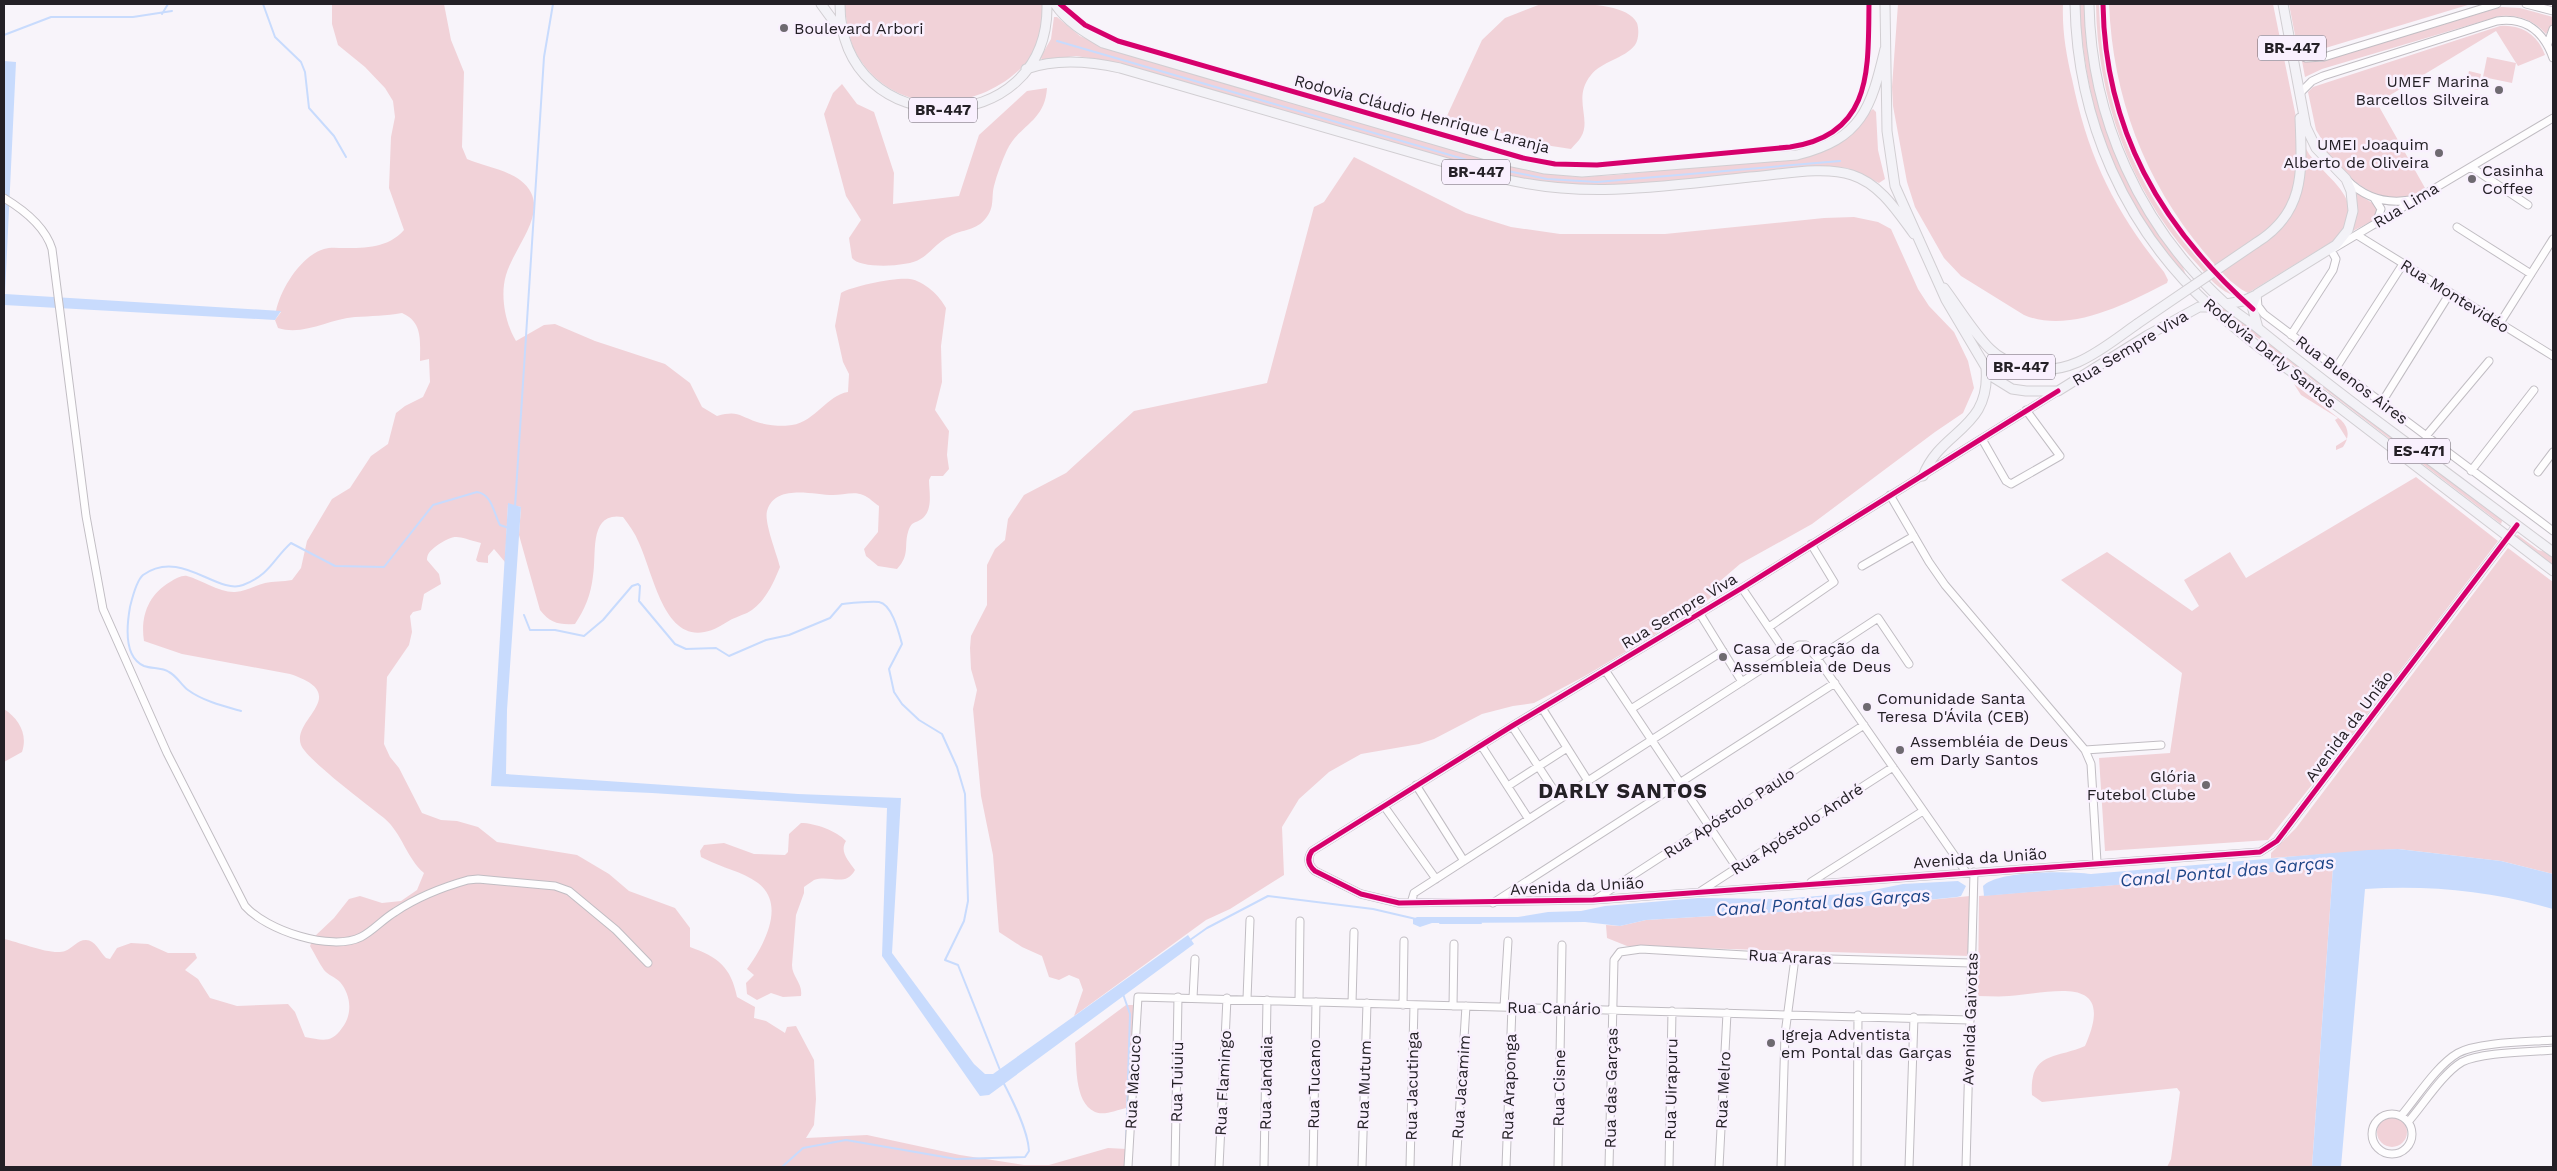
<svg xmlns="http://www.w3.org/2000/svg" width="2557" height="1171" font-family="'Work Sans',sans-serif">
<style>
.green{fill:#f1d2d8}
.water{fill:#c8dbfd}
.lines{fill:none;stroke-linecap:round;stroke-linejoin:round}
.stream{stroke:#c8dbfd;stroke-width:2}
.minor-casing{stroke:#c1bdc3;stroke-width:9}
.major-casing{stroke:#d1ced2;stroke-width:11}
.minor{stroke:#fefdfe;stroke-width:7}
.major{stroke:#f3f2f7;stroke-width:9}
.major-bridge-casing{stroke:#d1ced2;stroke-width:11;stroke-linecap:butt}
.major-bridge{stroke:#f3f2f7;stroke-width:9}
.cycleway-casing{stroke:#f9f0fe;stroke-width:8}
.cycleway{stroke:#d6006c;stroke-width:5}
.poi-dot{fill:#6e6a70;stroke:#f9f0fe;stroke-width:2}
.labels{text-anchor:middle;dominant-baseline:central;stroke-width:5;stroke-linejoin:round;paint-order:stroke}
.shield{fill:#f9f0fe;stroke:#645e67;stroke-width:1}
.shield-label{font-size:15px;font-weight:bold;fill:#242026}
.poi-label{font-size:16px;fill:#242026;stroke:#f9f0fe;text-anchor:start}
.street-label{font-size:16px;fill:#242026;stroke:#f9f0fe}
.water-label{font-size:18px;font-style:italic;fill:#1d4587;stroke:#f9f0fe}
.district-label{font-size:21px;font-weight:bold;letter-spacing:1px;fill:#242026;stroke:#f9f0fe}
</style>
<rect width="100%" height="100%" fill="#f8f4fa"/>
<path class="green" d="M 332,4 L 444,4 L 451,40 L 464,72 L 462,147 L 467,159 C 483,166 505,169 520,180 C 555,207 515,244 506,275 C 500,295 505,323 516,341 L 544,325 L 555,324 L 595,341 L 665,364 L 690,383 L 702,407 L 717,416 C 738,410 739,416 757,422 C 766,425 783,427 792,425 C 815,422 827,395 848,392 L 849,374 L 843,362 L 835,326 L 841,293 C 852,286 897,277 910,279 C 924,281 940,296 946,308 L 941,346 L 942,382 L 935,410 L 949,431 L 947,455 L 949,469 L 943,476 L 931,476 L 929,480 C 929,492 934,512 920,520 C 915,523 912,522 909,529 C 903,545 911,554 897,569 L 878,566 L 866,556 L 864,549 L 878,532 L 879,506 C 874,503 869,497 863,495 C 855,491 842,495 833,495 C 814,495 775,483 767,511 C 764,523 777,554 780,567 C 773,584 765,603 747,613 C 740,616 733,618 727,622 C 667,662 656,580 639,543 C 635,533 629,525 623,517 C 588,511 597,554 593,576 C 591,594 585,609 575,624 C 559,625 550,623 540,610 L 519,535 L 521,507 L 508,504 L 505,562 L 494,549 L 488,556 L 488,563 L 478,562 L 476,560 L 481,543 C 456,537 457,532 435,547 C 430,551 427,554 427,560 L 439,574 L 441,584 L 424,594 L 421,610 L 413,612 L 410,616 L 412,632 L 409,645 L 387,677 L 384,744 L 390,757 L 399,768 L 422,813 L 441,820 L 457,821 L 478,827 L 497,842 L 577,855 L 609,874 L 629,891 L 675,908 L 690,928 L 690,947 C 718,957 731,967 737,997 L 755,1007 L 754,1018 L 766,1021 L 785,1033 L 787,1027 L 796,1026 L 814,1060 L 816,1099 L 814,1125 L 806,1138 L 867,1135 L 960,1155 L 1024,1165 L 1049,1165 L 1108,1148 L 1127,1149 L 1127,1167 L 4,1167 L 4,939 C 19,942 52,956 65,951 C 73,948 77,940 86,940 C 95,940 100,952 106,958 L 110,959 L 117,948 L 131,943 L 148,944 L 168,953 L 195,953 L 197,958 L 185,970 L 198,979 L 210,998 L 237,1006 L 288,1004 L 295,1012 L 305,1037 C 322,1040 331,1044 342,1028 C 353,1014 351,995 340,982 C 335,977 328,975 324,970 C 319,963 315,954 310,946 L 314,937 L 334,918 L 349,899 L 360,896 L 382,903 L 401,901 L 417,890 L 424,873 C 407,859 402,833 384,818 C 368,805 307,760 301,745 C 291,719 354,695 290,674 L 182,654 L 144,641 C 140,616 149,594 170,582 C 175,579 182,575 187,576 C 202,580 220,593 235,592 C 246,591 254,586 265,583 C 273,581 283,582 292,580 L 301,568 L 307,541 L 332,499 L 350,488 L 371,456 L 388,444 L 396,413 L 405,406 L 423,397 L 430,382 L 429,359 L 420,361 C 420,341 423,322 402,313 C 386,316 371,316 355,317 C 329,319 304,336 278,328 L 275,320 L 281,312 L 276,311 C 281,288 301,256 324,249 C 330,247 338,248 344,248 C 366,248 388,248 404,230 L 389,188 L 391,137 L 395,117 L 393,101 L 385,88 L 365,67 L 338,45 L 332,24 Z
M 844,4 L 1045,4 C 1045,13 1048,29 1043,38 C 1008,109 901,129 857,55 C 848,39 847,21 844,4 Z
M 1541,4 C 1565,4 1626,0 1637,23 C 1639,29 1639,39 1635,45 C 1624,59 1602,61 1591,75 C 1572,98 1592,119 1581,137 C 1579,141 1574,145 1571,149 L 1545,145 L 1446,118 L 1482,40 L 1505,18 Z
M 1898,4 L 2063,4 C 2062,30 2066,54 2072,79 C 2088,157 2114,210 2164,272 L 2168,280 L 2167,283 C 2126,304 2069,334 2024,315 L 1961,276 L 1944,258 L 1915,207 L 1907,182 L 1893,106 L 1892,87 Z
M 2079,4 L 2085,4 C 2087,102 2122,188 2182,265 L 2186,275 C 2113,193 2086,112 2079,4 Z
M 2096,4 L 2099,4 C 2106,125 2144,214 2236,296 C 2220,292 2208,277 2198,265 C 2132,195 2097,100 2096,4 Z
M 2109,4 L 2273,4 L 2300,137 C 2303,142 2306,149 2309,154 C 2331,184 2371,201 2333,241 L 2248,293 C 2231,285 2216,266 2204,252 C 2144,180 2113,97 2109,4 Z
M 2289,4 L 2471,4 L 2309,53 L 2297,45 Z
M 2501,7 L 2520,8 L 2553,17 L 2553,23 L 2546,34 C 2534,20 2518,14 2500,16 L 2322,69 L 2305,77 L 2302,61 L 2320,62 Z
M 1054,17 L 1057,17 L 1080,36 L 1114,51 L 1502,164 L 1534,172 L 1579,177 L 1615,175 L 1808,156 L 1821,152 L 1873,109 L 1876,112 L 1878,150 L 1885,179 L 1879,183 L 1847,168 L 1823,167 L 1614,186 L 1548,185 L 1482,170 L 1110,61 L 1076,56 L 1044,60 L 1040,58 L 1051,39 Z
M 2500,26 C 2521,24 2538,35 2545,55 L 2518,66 L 2496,31 L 2377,103 L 2425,188 C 2385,218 2351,178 2323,152 L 2327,148 L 2316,130 L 2308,92 L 2313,87 Z
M 2487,57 L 2516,63 L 2512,83 L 2483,77 Z
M 2469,71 L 2481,74 L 2478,90 L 2465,87 Z
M 842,84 L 857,104 L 874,112 L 894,173 L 893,204 L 959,196 L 979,135 L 1027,91 L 1047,88 C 1045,122 1019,125 1007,150 C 1002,161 997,174 994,186 C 991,198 995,207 986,218 C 976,231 963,229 950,236 C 937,242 931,253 920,259 C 909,267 859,269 852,258 L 849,238 L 861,220 L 846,196 L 824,114 L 833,93 Z
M 1354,157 L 1466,213 L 1511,227 L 1560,234 L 1665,234 L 1824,218 L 1854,217 L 1878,222 L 1891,229 L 1918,289 L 1929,306 L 1954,332 L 1968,361 L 1974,388 L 1963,413 L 1935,432 L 1812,524 L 1740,564 L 1712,588 L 1713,595 L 1701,607 L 1585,676 L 1534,703 L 1513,706 L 1482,714 L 1434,739 L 1419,744 L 1361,754 L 1329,772 L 1299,799 L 1282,827 L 1284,875 L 1230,909 L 1206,920 L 1074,1016 L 1083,990 L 1079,979 L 1069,975 L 1059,980 L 1049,977 L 1042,956 L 1022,947 L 999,932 L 993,855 L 981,796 L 973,709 L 977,690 L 971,669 L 970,648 L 971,636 L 987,605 L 987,565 L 995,549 L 1005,540 L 1008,519 L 1024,495 L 1066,473 L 1134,411 L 1267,383 L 1314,207 L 1324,202 Z
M 2356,193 L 2374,204 L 2378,211 L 2376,219 L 2351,232 L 2357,212 Z
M 2227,308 L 2503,518 L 2501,524 L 2220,309 Z
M 2294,384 L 2341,420 C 2349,428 2350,437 2343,447 L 2336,450 L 2336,446 L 2347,439 L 2335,420 L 2338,418 L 2301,395 Z
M 2416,477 L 2498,541 L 2346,742 L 2268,840 L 2105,851 L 2099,758 L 2170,753 L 2182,673 L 2061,580 L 2107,552 L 2192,611 L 2199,606 L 2184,580 L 2230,552 L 2246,578 Z
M 2518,535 L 2538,550 L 2546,552 L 2553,557 L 2553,566 L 2514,536 Z
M 2508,548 L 2553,582 L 2553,874 L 2501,861 L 2398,849 L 2271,858 L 2271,853 L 2296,828 Z
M 4,709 C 19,719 28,734 22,752 L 4,762 Z
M 801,823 C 815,823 837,831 846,841 C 839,852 849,861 855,870 C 845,888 830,874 814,880 C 811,882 807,885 804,887 L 804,893 L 796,915 L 792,965 C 792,977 803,983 801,996 L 783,997 L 771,993 L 757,1000 L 747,994 L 746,983 L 754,975 L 747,969 C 763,947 787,905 758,883 C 742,871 722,868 705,859 L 701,857 L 700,851 L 704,845 L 724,843 L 754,854 L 785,855 L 788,852 L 789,834 Z
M 2333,867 L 2312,1167 L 2167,1167 L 2171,1159 L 2180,1092 L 2177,1088 L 2042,1102 L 2032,1095 C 2029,1051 2056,1059 2085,1046 C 2118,972 2052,993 2009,996 C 1999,997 1988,996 1978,996 L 1979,896 Z
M 1970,896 L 1970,956 L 1627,946 L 1607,938 L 1606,925 L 1620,926 L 1646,920 L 1847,908 Z
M 1126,1005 L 1135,1005 L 1126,1108 C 1117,1110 1104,1116 1095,1112 C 1073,1102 1077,1062 1075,1043 Z
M2377 1132a15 15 0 1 1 30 0a15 15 0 1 1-30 0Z"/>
<path class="water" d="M 4,61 L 16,62 L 5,294 L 281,311 L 275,320 L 4,305 Z
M 508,503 L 521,507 L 507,710 L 506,774 L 798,794 L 901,798 L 892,953 L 974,1064 L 985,1074 L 993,1074 L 1188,935 L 1194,944 L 989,1095 L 980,1096 L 882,956 L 887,808 L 652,793 L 491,786 Z
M 2398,849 L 2501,861 L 2553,874 L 2553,909 C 2491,891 2430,885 2365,889 L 2341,1167 L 2312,1167 L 2333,867 L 1984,896 L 1983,886 C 1998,870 2069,871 2091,874 L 2368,850 Z
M 1958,881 L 1966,886 L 1961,896 L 1957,897 L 1847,908 L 1646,920 L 1620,926 L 1585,922 L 1432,923 L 1420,927 L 1413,924 L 1413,919 L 1417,917 L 1518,917 L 1548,912 L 1581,911 L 1605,906 L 1698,898 L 1782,899 L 1864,892 L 1903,884 Z"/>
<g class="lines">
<path class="stream" d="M 263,4 L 275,37 L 301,62 L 305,72 L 309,108 L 334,136 L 346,157
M 162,14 L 168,4
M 4,35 L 51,17 L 133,17 L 172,11
M 1057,41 L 1498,169 L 1547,179 L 1597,182 L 1840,161
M 515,507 L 544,57 L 553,4
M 524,615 L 530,630 L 555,630 L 584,636 L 603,620 L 632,586 L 638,584 L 640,586 L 639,601 L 675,644 L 686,649 L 716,648 L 729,656 L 766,640 L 789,635 L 830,618 L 842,604 C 852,603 870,601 879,602 C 892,604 899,633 902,644 L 889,669 L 894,692 L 902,704 L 919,720 L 942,734 L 957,767 L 965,794 L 968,901 L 964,921 L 945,960 L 958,965 L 1000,1070
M 241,711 C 223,706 203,701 188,690 C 181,685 177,676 169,672 C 162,667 152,669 144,666 C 123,657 127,624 130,607 C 132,599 136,581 143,575 C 181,548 217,595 243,585 C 271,574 273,559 291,543 L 335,566 L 384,567 L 433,505 L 477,492 C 492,494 494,514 500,525 L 509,528
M 1440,923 L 1481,923
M 1190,940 L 1207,928 L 1268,896 L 1373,909 L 1416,919
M 1123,994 L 1130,1014 L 1126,1145
M 782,1167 L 803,1148 L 846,1140 L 956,1159 L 1025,1157 L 1029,1151 C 1028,1130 1012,1099 1002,1080"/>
<defs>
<path id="minor" d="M 2526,4 L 2553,11
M 2548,43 L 2553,29
M 2292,52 L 2306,58 L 2324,57 L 2497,4
M 2300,93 L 2312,81 L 2323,76 L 2497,21 C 2526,17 2544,32 2553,58
M 2471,167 L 2528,205
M 2347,180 C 2364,197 2386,204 2410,200
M 4,198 C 24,210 45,226 52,249 L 86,516 L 103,609 L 167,753 L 245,906 C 266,930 331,952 361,937 C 373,931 383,919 395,912 C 416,898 443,887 468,880 L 478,879 L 555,886 L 569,891 L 616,930 L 648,963
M 2374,198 L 2381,209 L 2376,224
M 2457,227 L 2531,274
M 2357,235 L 2553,356
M 2257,296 L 2258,306 L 2264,314 L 2553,531
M 2500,323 L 2553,239
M 2291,335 L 2333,270 L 2336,259 L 2331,250 L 2553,118
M 2336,368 L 2403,264
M 2058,391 L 1742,588 L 1512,726 L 1312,851 C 1307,858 1308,865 1315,871 L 1361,894 L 1399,903 L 1593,900 L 2260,852 L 2277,841 L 2517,525
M 2382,402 L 2450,293
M 2426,436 L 2489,361
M 1982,439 L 2006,481 L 2011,484 L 2060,456 L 2026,410
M 2471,471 L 2534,390
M 2538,472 L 2553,452
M 1890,495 L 1929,562 L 1945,585 L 2085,750 L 2091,764 L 2097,862
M 1862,566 L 1914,536
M 1742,588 L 1786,653
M 1700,614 L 1742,682
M 1769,627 L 1834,582 L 1811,544
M 1817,658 L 1878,618 L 1909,664
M 1605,670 L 1737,868
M 1542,708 L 1588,781
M 1631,709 L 1723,651
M 1512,726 L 1559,798
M 1481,745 L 1528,818
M 2085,750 L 2161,745
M 1416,785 L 1464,861
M 1508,786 L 1567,748
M 1384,806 L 1436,879
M 1811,882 L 1923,811
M 1701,891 L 1893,767
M 1596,899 L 1864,725
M 1411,903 L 1414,893 L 1799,645 L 1806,645 L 1817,658 L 1966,872
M 1493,903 L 1835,683
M 1193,998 L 1195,959
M 1247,999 L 1250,920
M 1299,1001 L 1300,921
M 1352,1003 L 1354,932
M 1403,1005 L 1404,941
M 1453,1006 L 1454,944
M 1504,1007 L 1508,941
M2372 1134a20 20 0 1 1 40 0a20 20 0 1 1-40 0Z
M 2401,1116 C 2417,1097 2437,1065 2458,1053 C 2479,1042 2528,1042 2553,1040
M 2408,1122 C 2423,1105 2443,1073 2462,1062 C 2481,1052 2531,1052 2553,1050
M 1128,1167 L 1138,997 L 1970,1020
M 1175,1167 L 1178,997
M 1219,1167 L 1227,998
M 1264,1167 L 1267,1000
M 1313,1167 L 1316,1002
M 1362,1167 L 1367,1003
M 1410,1167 L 1414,1005
M 1456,1167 L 1466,1006
M 1506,1167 L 1512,1007
M 1558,1167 L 1562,945
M 1609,1167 L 1614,960 L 1620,952 L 1641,949 L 1795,958 L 1971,963
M 1669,1167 L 1672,1011
M 1719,1167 L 1727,1013
M 1781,1167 L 1785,1034 L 1795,958
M 1857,1167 L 1858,1015
M 1909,1167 L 1914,1017
M 1966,1167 L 1974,872"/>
<path id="major" d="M 821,4 L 840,30
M 840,4 C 840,145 1050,142 1047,4
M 1055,4 C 1067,22 1084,32 1103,43 L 1503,160 L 1545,169 L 1582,172 L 1797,155 C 1862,139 1871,108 1885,49
M 1885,4 L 1887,131 L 1895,186 L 1946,300 L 1991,376 L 2012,389 L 2026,391 L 2058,391 L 2148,335 L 2199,307 L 2210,307
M 2075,4 C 2077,120 2125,229 2211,307 C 2251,344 2297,375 2340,408 C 2411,463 2482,517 2553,571
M 2089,4 C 2091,118 2140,227 2226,304 C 2236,313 2248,320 2259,329 C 2292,356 2326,382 2360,408 C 2424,456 2489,504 2553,552
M 1026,69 C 1057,58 1089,61 1120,68 L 1496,177 C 1584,200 1661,186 1750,177 C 1779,175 1823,165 1852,175 C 1880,184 1897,211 1914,234
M 2256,243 C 2306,212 2302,170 2300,118
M 1944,288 C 1959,308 1973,332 1990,349 C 1999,358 2012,364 2024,367 C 2069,379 2103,348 2137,324
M 2226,304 L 2243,301 L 2256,295
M 2258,328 L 2252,306 L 2257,294 L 2336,245 L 2348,230 L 2353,211 L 2351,191 L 2346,179 L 2316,148 L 2306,127 L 2283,4
M 1923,476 C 1941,429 1991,430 1986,368"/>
</defs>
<use href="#minor" class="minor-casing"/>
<use href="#major" class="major-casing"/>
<use href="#minor" class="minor"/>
<use href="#major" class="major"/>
<defs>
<path id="major-bridge" d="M 2137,324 L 2256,243"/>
</defs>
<use href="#major-bridge" class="major-bridge-casing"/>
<use href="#major-bridge" class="major-bridge"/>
<defs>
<path id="cycleway" d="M 1060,4 L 1085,25 L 1118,41 L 1523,158 L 1555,164 L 1597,165 L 1790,147 C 1873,135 1868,69 1869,4
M 2103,4 C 2105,130 2160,226 2253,309
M 2058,391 L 1742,588 L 1512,726 L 1312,851 C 1307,858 1308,865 1315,871 L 1361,894 L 1399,903 L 1593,900 L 2260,852 L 2277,841 L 2517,525"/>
</defs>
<use href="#cycleway" class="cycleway-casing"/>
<use href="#cycleway" class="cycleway"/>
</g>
<g class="poi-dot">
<circle cx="784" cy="28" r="5"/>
<circle cx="2499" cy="90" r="5"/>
<circle cx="2439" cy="153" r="5"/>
<circle cx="2472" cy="179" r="5"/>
<circle cx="1723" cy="657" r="5"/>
<circle cx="1867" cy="707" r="5"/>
<circle cx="1900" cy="750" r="5"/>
<circle cx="2206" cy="785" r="5"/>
<circle cx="1771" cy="1043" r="5"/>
</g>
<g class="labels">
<g class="shield">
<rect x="2258" y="35.5" width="68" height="25" rx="4"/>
<rect x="909" y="97.5" width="68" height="25" rx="4"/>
<rect x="1442" y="159.5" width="68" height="25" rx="4"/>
<rect x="1987" y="354.5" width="68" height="25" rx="4"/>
<rect x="2388" y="438.5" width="62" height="25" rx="4"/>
</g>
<g class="shield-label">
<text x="2292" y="48">BR-447</text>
<text x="943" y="110">BR-447</text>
<text x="1476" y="172">BR-447</text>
<text x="2021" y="367">BR-447</text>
<text x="2419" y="451">ES-471</text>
</g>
<g class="poi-label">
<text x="794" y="28">Boulevard Arbori</text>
<text x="2489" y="81" text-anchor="end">UMEF Marina<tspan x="2489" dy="18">Barcellos Silveira</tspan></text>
<text x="2429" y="144" text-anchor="end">UMEI Joaquim<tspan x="2429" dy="18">Alberto de Oliveira</tspan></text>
<text x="2482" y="170">Casinha<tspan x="2482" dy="18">Coffee</tspan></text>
<text x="1733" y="648">Casa de Oração da<tspan x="1733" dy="18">Assembleia de Deus</tspan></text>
<text x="1877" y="698">Comunidade Santa<tspan x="1877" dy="18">Teresa D'Ávila (CEB)</tspan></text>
<text x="1910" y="741">Assembléia de Deus<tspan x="1910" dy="18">em Darly Santos</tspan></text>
<text x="2196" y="776" text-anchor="end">Glória<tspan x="2196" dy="18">Futebol Clube</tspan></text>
<text x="1781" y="1034">Igreja Adventista<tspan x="1781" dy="18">em Pontal das Garças</tspan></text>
</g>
<g class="street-label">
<text transform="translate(1422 114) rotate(15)">Rodovia Cláudio Henrique Laranja</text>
<text transform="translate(2406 205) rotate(-31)">Rua Lima</text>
<text transform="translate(2455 296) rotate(32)">Rua Montevidéo</text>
<text transform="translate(2130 348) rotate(-31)">Rua Sempre Viva</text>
<text transform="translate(2270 353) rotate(39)">Rodovia Darly Santos</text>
<text transform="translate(2352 380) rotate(37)">Rua Buenos Aires</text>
<text transform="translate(1679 611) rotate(-31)">Rua Sempre Viva</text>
<text transform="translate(2349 726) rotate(-53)">Avenida da União</text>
<text transform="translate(1729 813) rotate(-33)">Rua Apóstolo Paulo</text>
<text transform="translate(1797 829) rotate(-33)">Rua Apóstolo André</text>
<text transform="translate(1980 858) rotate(-4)">Avenida da União</text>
<text transform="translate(1577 886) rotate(-3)">Avenida da União</text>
<text transform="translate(1790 957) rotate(3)">Rua Araras</text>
<text transform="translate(1554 1008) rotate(1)">Rua Canário</text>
<text transform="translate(1970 1019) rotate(-88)">Avenida Gaivotas</text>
<text transform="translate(1133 1082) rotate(-87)">Rua Macuco</text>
<text transform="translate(1177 1082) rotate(-89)">Rua Tuiuiu</text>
<text transform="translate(1223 1083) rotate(-87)">Rua Flamingo</text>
<text transform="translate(1266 1083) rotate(-89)">Rua Jandaia</text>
<text transform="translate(1314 1084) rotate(-89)">Rua Tucano</text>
<text transform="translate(1364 1085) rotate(-88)">Rua Mutum</text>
<text transform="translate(1412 1086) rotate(-89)">Rua Jacutinga</text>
<text transform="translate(1461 1087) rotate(-86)">Rua Jacamim</text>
<text transform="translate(1509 1087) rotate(-88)">Rua Araponga</text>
<text transform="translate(1559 1088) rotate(-89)">Rua Cisne</text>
<text transform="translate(1611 1088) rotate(-89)">Rua das Garças</text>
<text transform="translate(1671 1089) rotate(-89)">Rua Uirapuru</text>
<text transform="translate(1723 1090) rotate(-87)">Rua Melro</text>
</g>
<g class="water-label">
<text transform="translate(2227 871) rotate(-5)">Canal Pontal das Garças</text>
<text transform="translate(1823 902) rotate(-4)">Canal Pontal das Garças</text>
</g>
<g class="district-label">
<text x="1623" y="790">DARLY SANTOS</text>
</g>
</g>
<rect width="2557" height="1171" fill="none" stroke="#242026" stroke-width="10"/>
</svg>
